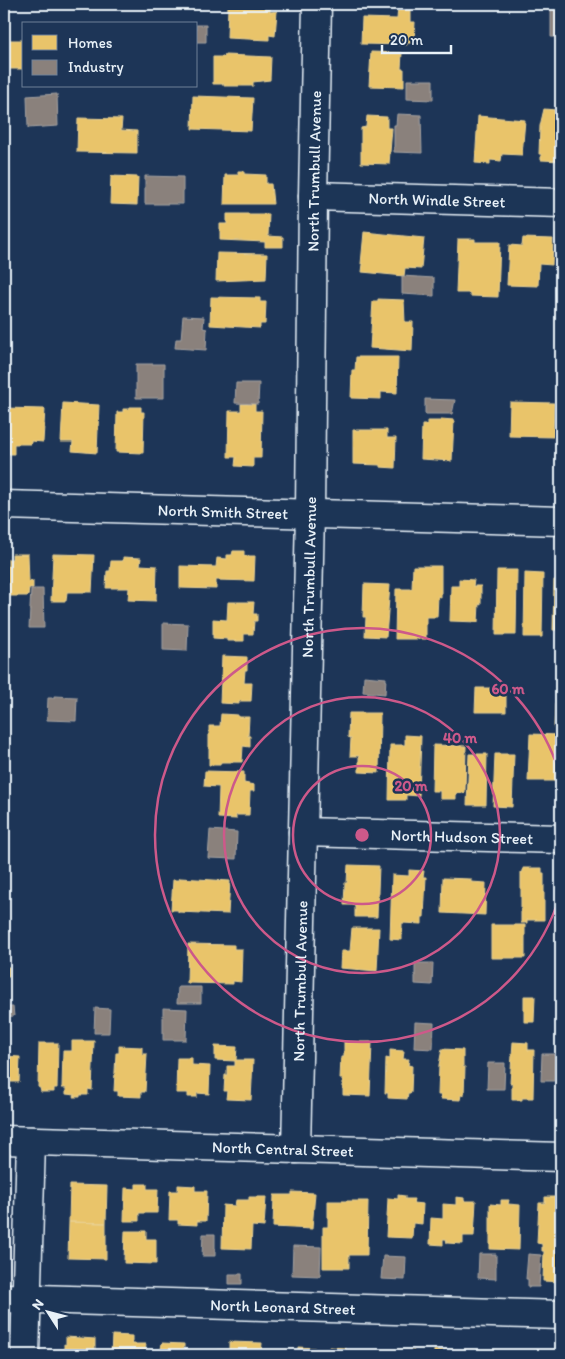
<svg xmlns="http://www.w3.org/2000/svg" width="565" height="1359" font-family="Itim,sans-serif">
<style>
.homes{fill:#e9c46a;stroke:#e9d295}
.industry{fill:#8a817c;stroke:#a6a3a1}
.lines{fill:none;stroke-linecap:round;stroke-linejoin:round}
.street-casing{stroke:#e8f1f8;stroke-width:31}
.street{stroke:#1d3557;stroke-width:28}
.ring{fill:none;stroke:#cd598a;stroke-width:2.5}
.labels{text-anchor:middle;dominant-baseline:central;stroke-width:5;stroke-linejoin:round;paint-order:stroke}
.street-label{font-size:16px;fill:#e8f1f8;stroke:#1d3557}
.centre{fill:#cd598a;stroke:#1d3557;stroke-width:2.5}
.ring-label{font-size:15px;text-anchor:middle;font-weight:bold;fill:#cd598a;stroke:#1d3557;stroke-width:5;stroke-linejoin:round;paint-order:stroke}
</style>
<rect width="100%" height="100%" fill="#1d3557"/>
<filter id="ink" filterUnits="userSpaceOnUse"><feTurbulence type="fractalNoise" baseFrequency=".02" numOctaves="2"/><feDisplacementMap in="SourceGraphic" scale="10" xChannelSelector="R" yChannelSelector="G"/><feConvolveMatrix kernelMatrix="1 2 1 2 8 2 1 2 1" color-interpolation-filters="sRGB"/></filter>
<g filter="url(#ink)">
<path class="homes" d="M 228,6 L 270,8 L 270,12 L 277,11 L 275,36 L 269,35 L 269,40 L 227,38 Z
M 398,7 L 410,7 L 410,22 L 415,22 L 414,43 L 407,43 L 407,45 L 361,44 L 362,18 L 397,19 Z
M 4,40 L 24,40 L 24,69 L 4,69 Z
M 371,52 L 402,53 L 401,69 L 404,69 L 404,87 L 369,86 Z
M 225,55 L 271,57 L 270,80 L 253,82 L 253,86 L 224,86 L 224,84 L 213,84 L 213,57 L 224,57 Z
M 193,96 L 253,98 L 251,131 L 192,129 Z
M 544,109 L 556,110 L 555,115 L 561,115 L 561,161 L 541,160 L 541,154 L 539,154 L 540,126 Z
M 367,116 L 387,117 L 387,128 L 392,128 L 389,164 L 361,163 L 361,128 L 366,127 Z
M 478,116 L 525,120 L 522,155 L 502,154 L 501,161 L 490,160 L 490,164 L 475,163 Z
M 78,118 L 122,119 L 121,130 L 137,131 L 137,153 L 77,152 Z
M 238,171 L 244,171 L 244,174 L 266,175 L 266,184 L 271,184 L 273,204 L 224,204 L 225,175 L 238,175 Z
M 111,176 L 138,177 L 137,205 L 110,204 Z
M 227,214 L 269,214 L 268,236 L 283,237 L 283,247 L 265,247 L 265,242 L 220,240 L 220,224 L 227,224 Z
M 364,232 L 424,238 L 421,269 L 405,268 L 404,276 L 362,272 L 363,264 L 361,264 Z
M 523,238 L 553,239 L 552,265 L 539,264 L 538,286 L 507,285 L 509,245 L 522,246 Z
M 458,239 L 475,239 L 475,242 L 500,242 L 498,297 L 470,296 L 470,293 L 456,293 Z
M 217,253 L 267,254 L 266,279 L 216,281 Z
M 211,297 L 260,298 L 260,302 L 266,302 L 265,324 L 260,324 L 260,328 L 210,325 Z
M 378,299 L 404,300 L 405,322 L 413,322 L 412,351 L 370,348 L 373,301 L 378,301 Z
M 356,357 L 398,357 L 397,393 L 381,392 L 381,399 L 351,398 L 352,370 L 355,370 Z
M 510,402 L 554,403 L 553,437 L 509,436 Z
M 63,403 L 99,405 L 97,453 L 72,451 L 73,442 L 61,442 Z
M 241,404 L 255,404 L 255,411 L 262,411 L 261,458 L 253,458 L 253,467 L 235,466 L 236,457 L 228,457 L 229,411 L 241,411 Z
M 130,407 L 141,407 L 141,412 L 144,412 L 143,453 L 116,452 L 117,412 L 123,412 L 123,409 L 129,409 Z
M 4,408 L 45,409 L 43,442 L 31,441 L 31,444 L 14,444 L 14,454 L 4,454 Z
M 441,419 L 454,420 L 452,461 L 421,459 L 422,425 L 427,425 L 427,421 L 441,421 Z
M 353,430 L 387,430 L 387,438 L 396,438 L 395,468 L 380,467 L 380,465 L 353,464 Z
M 233,551 L 244,551 L 244,556 L 255,556 L 254,581 L 216,580 L 216,589 L 180,588 L 180,566 L 216,567 L 217,558 L 227,559 L 227,555 L 232,555 Z
M 12,554 L 28,554 L 29,582 L 33,581 L 33,588 L 29,588 L 28,596 L 4,596 L 4,567 L 8,567 L 8,559 L 12,559 Z
M 53,554 L 94,555 L 92,592 L 67,592 L 66,601 L 51,601 Z
M 123,557 L 141,558 L 140,565 L 157,566 L 156,601 L 128,600 L 129,588 L 106,588 L 107,571 L 110,571 L 111,561 L 123,561 Z
M 413,566 L 441,566 L 441,597 L 438,596 L 437,617 L 426,617 L 426,639 L 395,639 L 396,589 L 412,589 Z
M 497,570 L 517,570 L 516,635 L 496,635 Z
M 525,573 L 543,574 L 542,637 L 524,637 Z
M 459,579 L 474,580 L 473,586 L 481,586 L 481,605 L 479,604 L 478,622 L 450,621 L 451,586 L 459,586 Z
M 554,580 L 561,580 L 561,630 L 553,630 Z
M 364,584 L 390,585 L 386,637 L 365,636 L 366,617 L 363,617 Z
M 228,602 L 254,602 L 253,614 L 257,614 L 257,621 L 254,621 L 253,634 L 244,634 L 244,641 L 227,641 L 227,639 L 213,638 L 213,619 L 227,620 Z
M 222,656 L 247,657 L 247,670 L 245,670 L 244,683 L 252,683 L 251,701 L 239,701 L 239,704 L 220,703 Z
M 476,688 L 506,688 L 506,712 L 475,712 Z
M 555,704 L 561,704 L 561,729 L 554,729 Z
M 349,713 L 380,713 L 379,773 L 359,772 L 359,756 L 350,756 L 351,738 L 348,737 Z
M 221,714 L 238,715 L 238,717 L 249,717 L 248,736 L 250,736 L 250,747 L 243,746 L 242,762 L 221,762 L 220,765 L 209,765 L 209,726 L 220,726 Z
M 530,734 L 560,735 L 559,781 L 528,781 Z
M 405,735 L 421,736 L 419,796 L 406,795 L 406,800 L 389,800 L 390,745 L 405,745 Z
M 433,745 L 466,746 L 465,793 L 456,793 L 456,799 L 440,799 L 440,791 L 432,791 Z
M 469,754 L 487,754 L 486,805 L 467,805 Z
M 495,754 L 514,754 L 512,807 L 493,806 Z
M 205,771 L 244,772 L 244,783 L 254,785 L 254,791 L 250,791 L 249,815 L 236,815 L 236,819 L 218,818 L 219,787 L 204,786 Z
M 348,865 L 379,866 L 377,917 L 355,917 L 355,905 L 344,905 L 345,883 L 347,883 Z
M 523,868 L 542,868 L 542,873 L 544,873 L 544,920 L 527,920 L 527,923 L 521,923 L 521,872 L 523,872 Z
M 409,870 L 424,871 L 423,877 L 426,877 L 424,917 L 422,917 L 422,924 L 402,923 L 402,940 L 390,939 L 392,875 L 409,876 Z
M 180,878 L 230,881 L 228,914 L 178,912 L 178,910 L 171,910 L 173,880 L 179,880 Z
M 443,878 L 471,879 L 471,882 L 486,883 L 485,915 L 442,913 Z
M 491,925 L 525,925 L 525,958 L 491,958 Z
M 352,928 L 379,928 L 377,971 L 340,968 L 341,951 L 350,951 Z
M 188,944 L 234,945 L 234,949 L 242,949 L 241,982 L 233,981 L 233,984 L 187,983 Z
M 4,967 L 9,967 L 9,977 L 4,977 Z
M 524,996 L 535,996 L 534,1022 L 524,1022 Z
M 72,1041 L 94,1041 L 92,1090 L 88,1089 L 88,1095 L 80,1095 L 80,1097 L 74,1097 L 75,1095 L 66,1094 L 66,1088 L 62,1088 L 63,1051 L 72,1051 Z
M 344,1042 L 372,1042 L 370,1096 L 343,1095 L 343,1079 L 340,1079 L 341,1057 L 344,1057 Z
M 513,1042 L 528,1043 L 528,1050 L 534,1050 L 533,1098 L 522,1098 L 522,1100 L 512,1100 L 512,1083 L 510,1083 Z
M 39,1043 L 58,1043 L 57,1088 L 54,1088 L 54,1092 L 41,1092 L 40,1088 L 38,1087 Z
M 119,1046 L 142,1047 L 142,1054 L 147,1054 L 145,1092 L 141,1092 L 141,1097 L 118,1096 L 118,1091 L 114,1091 L 116,1053 L 119,1053 Z
M 215,1046 L 237,1047 L 236,1060 L 253,1060 L 251,1100 L 226,1099 L 227,1091 L 224,1091 L 225,1075 L 227,1075 L 227,1066 L 235,1066 L 235,1061 L 215,1060 Z
M 442,1049 L 463,1050 L 463,1067 L 465,1067 L 464,1095 L 461,1095 L 460,1100 L 441,1099 L 441,1095 L 438,1095 L 439,1065 Z
M 390,1050 L 404,1051 L 403,1059 L 409,1059 L 408,1065 L 412,1066 L 411,1093 L 408,1093 L 407,1099 L 388,1098 L 388,1093 L 385,1093 L 386,1058 L 390,1059 Z
M 4,1056 L 20,1057 L 19,1082 L 6,1082 L 6,1086 L 4,1086 Z
M 177,1058 L 192,1058 L 192,1065 L 210,1066 L 209,1094 L 197,1093 L 197,1097 L 188,1097 L 188,1093 L 176,1093 Z
M 136,1184 L 147,1184 L 147,1189 L 158,1189 L 157,1213 L 139,1213 L 139,1221 L 124,1221 L 125,1188 L 136,1189 Z
M 70,1185 L 107,1186 L 106,1223 L 69,1222 Z
M 178,1185 L 195,1186 L 195,1191 L 207,1191 L 206,1221 L 197,1221 L 197,1225 L 178,1224 L 178,1220 L 169,1220 L 170,1191 L 178,1191 Z
M 292,1192 L 315,1193 L 312,1229 L 273,1227 L 274,1195 L 292,1195 Z
M 398,1195 L 405,1196 L 405,1199 L 414,1199 L 413,1203 L 423,1204 L 422,1224 L 413,1223 L 412,1238 L 386,1237 L 388,1198 L 398,1199 Z
M 249,1197 L 266,1197 L 264,1227 L 252,1226 L 251,1249 L 222,1248 L 223,1205 L 235,1206 L 236,1200 L 249,1200 Z
M 456,1197 L 464,1198 L 464,1201 L 476,1201 L 474,1236 L 463,1236 L 463,1244 L 447,1243 L 446,1239 L 443,1239 L 443,1245 L 430,1244 L 431,1218 L 443,1219 L 443,1204 L 456,1205 Z
M 545,1197 L 561,1197 L 561,1282 L 543,1281 L 544,1251 L 542,1251 L 542,1244 L 537,1243 L 539,1203 L 545,1203 Z
M 501,1200 L 509,1200 L 508,1204 L 520,1205 L 519,1250 L 490,1249 L 490,1204 L 501,1205 Z
M 328,1201 L 368,1201 L 367,1255 L 349,1255 L 349,1268 L 323,1268 L 323,1227 L 328,1227 Z
M 69,1222 L 106,1223 L 106,1259 L 68,1258 Z
M 125,1231 L 146,1231 L 146,1239 L 156,1239 L 156,1264 L 124,1263 Z
M 112,1335 L 132,1336 L 132,1344 L 146,1344 L 145,1355 L 111,1355 Z
M 66,1337 L 95,1339 L 95,1355 L 64,1355 L 64,1344 L 66,1345 Z
M 229,1342 L 262,1343 L 261,1355 L 216,1355 L 217,1350 L 229,1350 Z
M 162,1343 L 184,1344 L 184,1355 L 160,1355 Z
M 298,1347 L 315,1348 L 317,1355 L 296,1355 L 296,1353 L 298,1353 Z
M 329,1347 L 346,1348 L 345,1354 L 348,1355 L 320,1355 L 329,1354 Z
M 434,1350 L 473,1350 L 473,1355 L 434,1355 Z
M 373,1351 L 414,1351 L 414,1355 L 373,1355 Z
M 479,1352 L 499,1352 L 499,1355 L 479,1355 Z"/>
<path class="industry" d="M 551,9 L 561,9 L 561,37 L 551,37 Z
M 196,25 L 206,25 L 206,42 L 196,42 Z
M 407,80 L 433,80 L 433,100 L 407,99 Z
M 57,94 L 58,126 L 28,128 L 27,96 Z
M 397,114 L 421,115 L 422,153 L 394,152 L 394,125 L 396,125 Z
M 145,176 L 183,177 L 183,204 L 145,204 Z
M 402,276 L 434,278 L 434,296 L 402,294 Z
M 183,316 L 204,317 L 203,328 L 207,329 L 206,350 L 175,348 L 176,339 L 181,339 Z
M 136,364 L 164,364 L 164,398 L 136,398 Z
M 236,383 L 259,383 L 258,404 L 235,403 Z
M 425,399 L 455,400 L 452,414 L 425,414 Z
M 31,589 L 43,589 L 44,628 L 29,628 Z
M 163,623 L 188,624 L 187,651 L 163,650 Z
M 364,676 L 386,678 L 385,694 L 363,692 Z
M 54,696 L 77,697 L 76,721 L 47,720 L 48,698 L 54,698 Z
M 210,830 L 237,832 L 236,859 L 208,858 Z
M 415,963 L 433,963 L 432,985 L 415,984 Z
M 178,987 L 201,987 L 201,1003 L 177,1003 Z
M 4,1007 L 13,1007 L 14,1016 L 4,1017 Z
M 95,1008 L 110,1009 L 109,1033 L 94,1033 Z
M 163,1008 L 187,1009 L 186,1040 L 163,1040 Z
M 415,1022 L 434,1023 L 433,1049 L 414,1048 Z
M 542,1054 L 555,1054 L 554,1081 L 541,1081 Z
M 488,1063 L 505,1063 L 504,1089 L 487,1089 Z
M 203,1234 L 215,1234 L 215,1256 L 202,1256 Z
M 293,1246 L 321,1247 L 320,1276 L 292,1275 Z
M 479,1254 L 496,1254 L 496,1279 L 478,1278 Z
M 528,1254 L 541,1255 L 539,1287 L 528,1287 L 528,1279 L 526,1279 Z
M 383,1256 L 406,1257 L 405,1280 L 381,1279 Z
M 229,1274 L 242,1274 L 242,1284 L 229,1284 Z"/>
<g class="lines">
<defs>
<g id="street">
<path id="s1" d="M 313,196 L 561,203"/>
<path id="s2" d="M 4,505 L 561,521"/>
<path id="s3" d="M 303,832 L 561,839"/>
<path id="s4" d="M 4,1140 L 561,1157"/>
<path id="s5" d="M 296,1149 L 310,513 L 313,196 L 317,4"/>
<path id="s6" d="M 4,1298 L 561,1315"/>
<path d="M 25,1355 L 31,1141"/>
</g>
</defs>
<use href="#street" class="street-casing"/>
<use href="#street" class="street"/>
</g>
</g>
<g class="ring">
<circle cx="362" cy="835" r="69"/>
<circle cx="362" cy="835" r="138"/>
<path d="M561 892A207 207 0 1 1 561 778"/>
</g>
<g class="labels">
<g class="street-label">
<text stroke="none"><textPath href="#s5" startOffset="978">North Trumbull Avenue</textPath></text>
<text stroke="none"><textPath href="#s1" startOffset="124">North Windle Street</textPath></text>
<text stroke="none"><textPath href="#s2" startOffset="219">North Smith Street</textPath></text>
<text stroke="none"><textPath href="#s5" startOffset="572">North Trumbull Avenue</textPath></text>
<text stroke="none"><textPath href="#s3" startOffset="159">North Hudson Street</textPath></text>
<text stroke="none"><textPath href="#s5" startOffset="168">North Trumbull Avenue</textPath></text>
<text stroke="none"><textPath href="#s4" startOffset="279">North Central Street</textPath></text>
<text stroke="none"><textPath href="#s6" startOffset="279">North Leonard Street</textPath></text>
</g>
</g>
<circle cx="362" cy="835" r="8" class="centre"/>
<g class="ring-label">
<text x="508" y="694">60 m</text>
<text x="460" y="743">40 m</text>
<text x="411" y="791">20 m</text>
</g>
<rect width="565" height="1359" fill="none" stroke="#1d3557" stroke-width="20"/>
<rect x="10" y="10" width="545" height="1339" fill="none" stroke="#e8f1f8" stroke-width="2" filter="url(#ink)"/>
<rect x="22" y="22" width="175" height="65" fill="#1d3557" stroke="#6e8097"/>
<rect x="32" y="35" width="25" height="15" fill="#e9c46a" stroke="#6e8097"/>
<text x="68" y="48" font-size="15" fill="#e8f1f8">Homes</text>
<rect x="32" y="60" width="25" height="15" fill="#8a817c" stroke="#6e8097"/>
<text x="68" y="72" font-size="15" fill="#e8f1f8">Industry</text>
<g transform="translate(48 1312) rotate(306)" stroke="#1d3557" stroke-width="4" paint-order="stroke">
<path d="M0-4L9 19L0 12L-9 19Z" fill="#e8f1f8"/>
<text y="-8" font-size="14" font-weight="bold" text-anchor="middle" fill="#e8f1f8">N</text>
</g>
<path d="M382 45v8h69v-8" fill="none" stroke="#e8f1f8" stroke-width="2.5"/>
<text x="390" y="45" font-size="15" fill="#e8f1f8" stroke="#1d3557" stroke-width="4" paint-order="stroke">20 m</text>
</svg>
